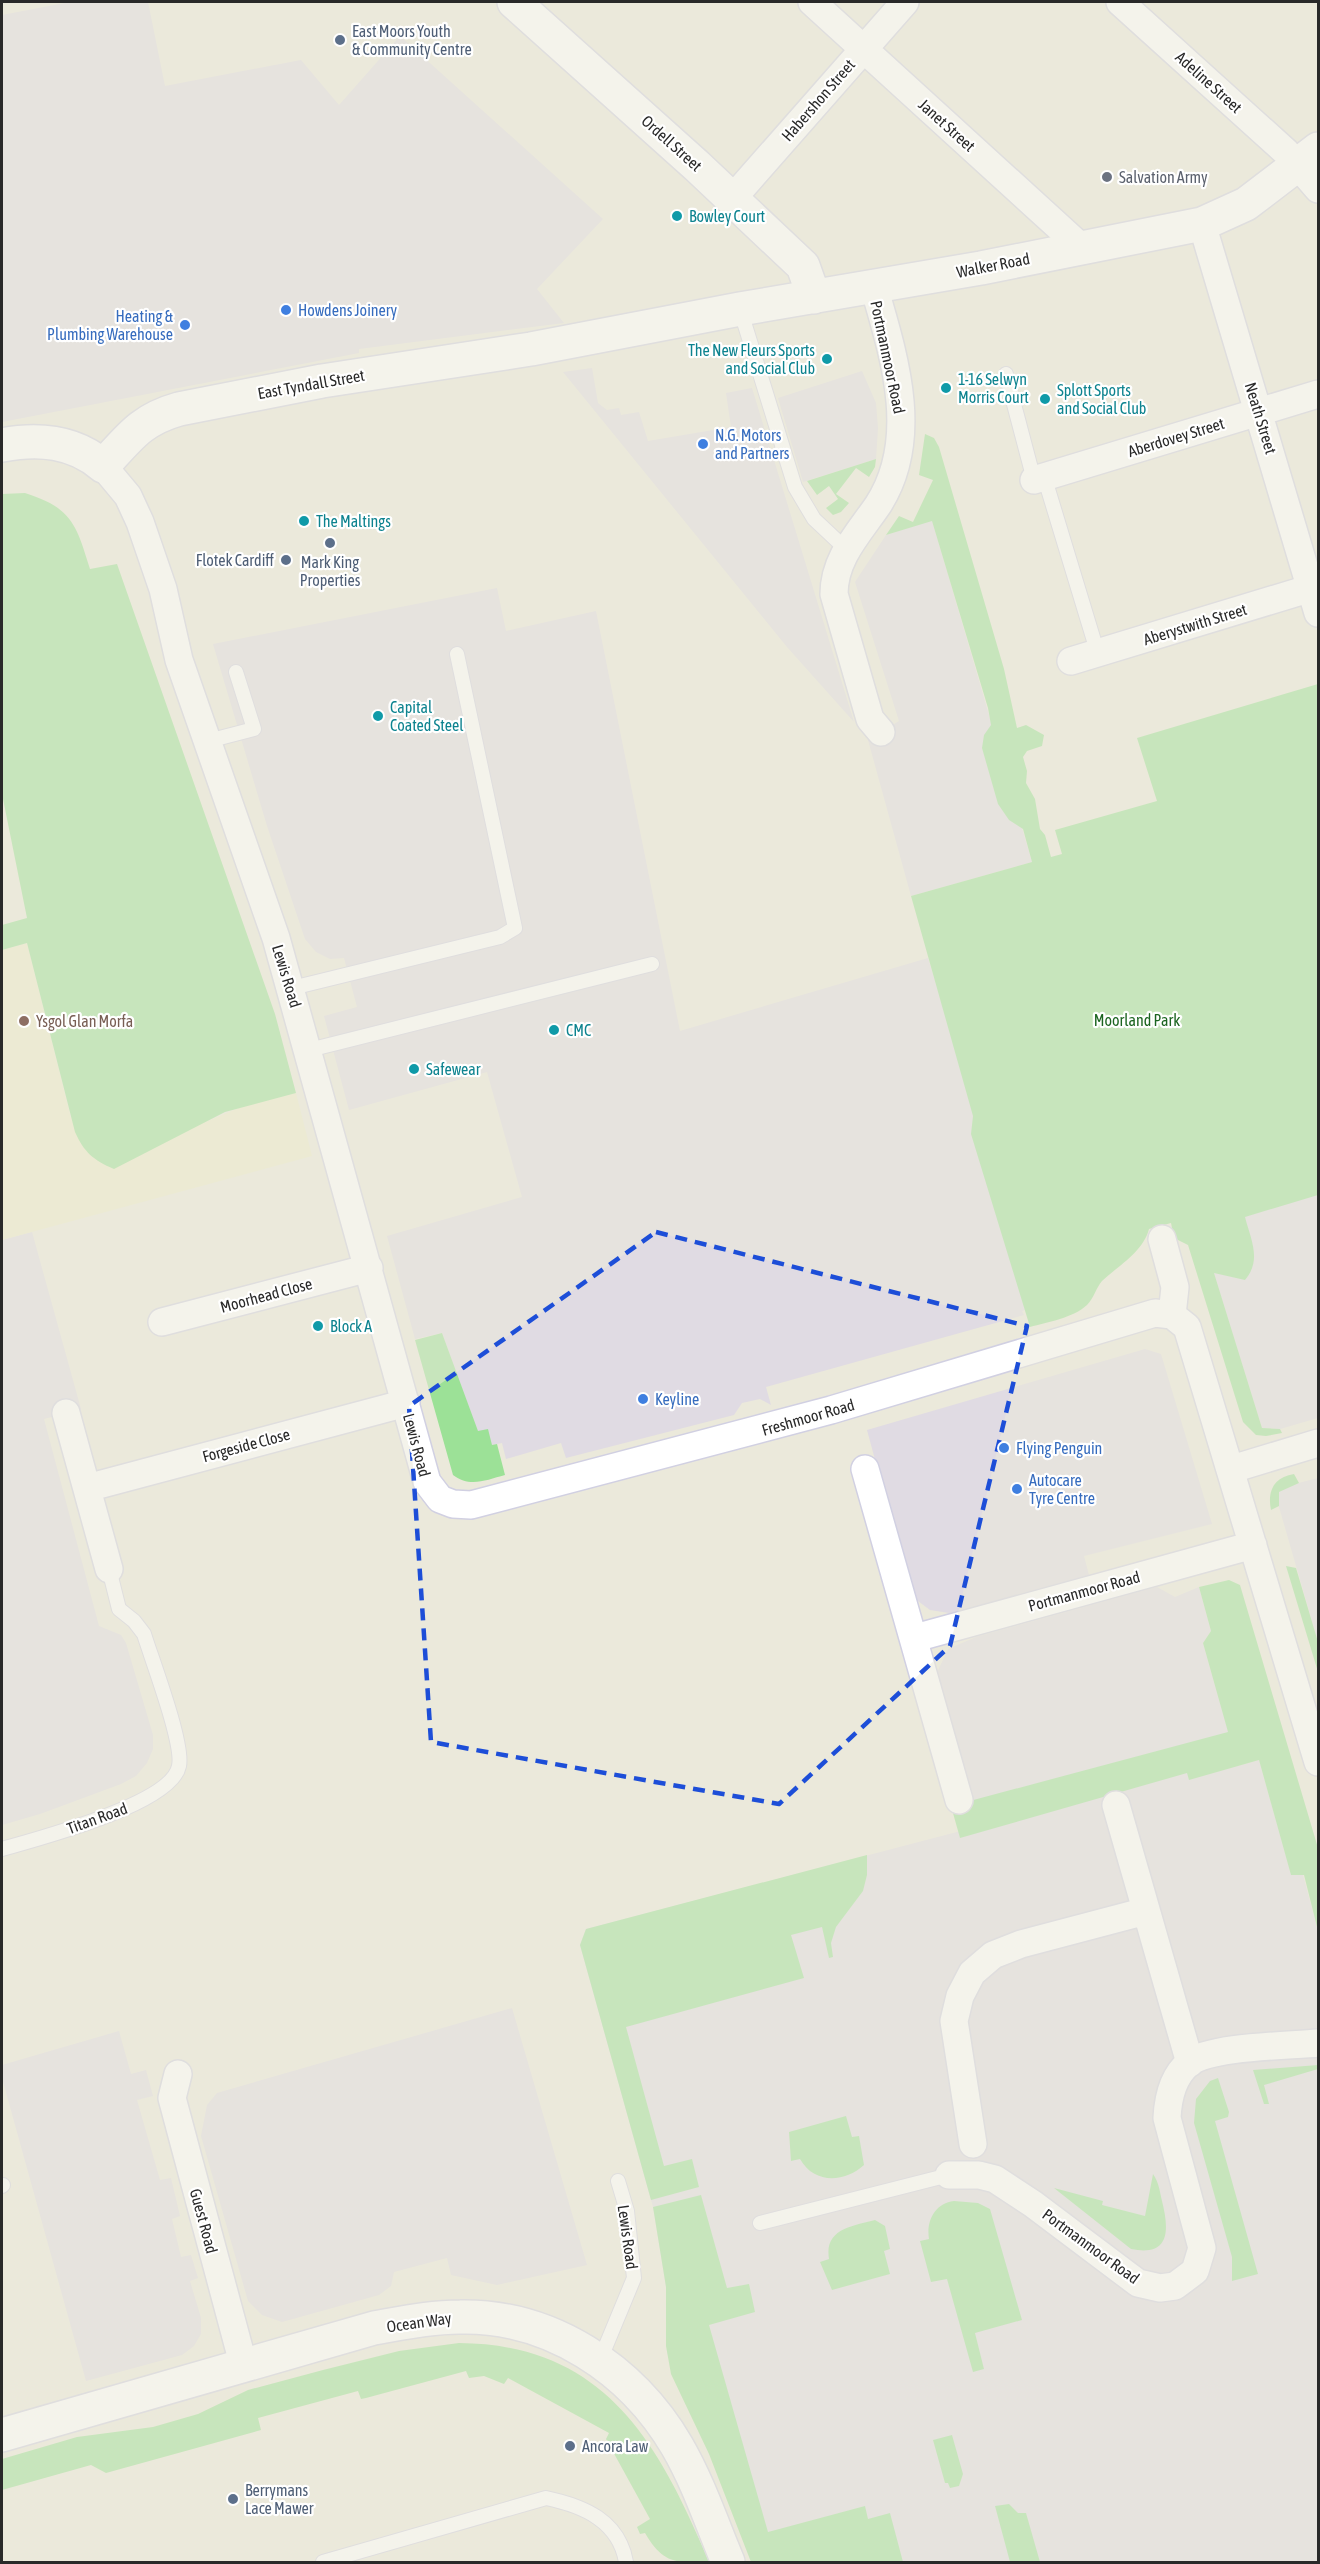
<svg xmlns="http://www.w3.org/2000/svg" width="1320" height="2564" font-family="'Asap Condensed',sans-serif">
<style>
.industrial{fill:#e0dbe3}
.education{fill:#edebca}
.green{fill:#9ce197}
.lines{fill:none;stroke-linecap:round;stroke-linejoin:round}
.service-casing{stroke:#d1d0e2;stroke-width:16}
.minor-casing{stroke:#d1d0e2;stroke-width:30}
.tertiary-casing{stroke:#d1d0e2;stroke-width:36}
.service{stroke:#fff;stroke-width:14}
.minor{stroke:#fff;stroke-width:27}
.tertiary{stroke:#fff;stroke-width:33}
.marked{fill:none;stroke:#1d4ed8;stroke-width:4.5;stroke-dasharray:12 8;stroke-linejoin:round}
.service-dot{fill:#5c6f8a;stroke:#fff;stroke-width:2}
.worship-dot{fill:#6b7280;stroke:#fff;stroke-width:2}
.culture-dot{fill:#0f9aa8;stroke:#fff;stroke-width:2}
.shop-dot{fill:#3f7fe0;stroke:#fff;stroke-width:2}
.education-dot{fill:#8d6e63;stroke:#fff;stroke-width:2}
.labels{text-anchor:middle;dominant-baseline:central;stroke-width:4.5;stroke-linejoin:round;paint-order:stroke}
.service-label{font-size:16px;fill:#4e5e75;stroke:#fff;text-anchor:start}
.street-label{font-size:16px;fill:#292929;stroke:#fff}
.worship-label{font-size:16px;fill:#5b616d;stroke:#fff;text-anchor:start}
.culture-label{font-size:16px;fill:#0d838f;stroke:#fff;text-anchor:start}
.shop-label{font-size:16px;fill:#366cbe;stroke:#fff;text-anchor:start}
.park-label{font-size:16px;fill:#1b6420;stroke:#fff}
.education-label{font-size:16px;fill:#785e54;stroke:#fff;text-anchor:start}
</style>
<rect width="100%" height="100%" fill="#ebe9db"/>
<path class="industrial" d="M 70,2 L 148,2 L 165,86 L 301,60 L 339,105 L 400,36 L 603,219 L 537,289 L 564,323 L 359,349 L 359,353 L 2,422 L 2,15 Z
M 592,368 L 598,403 L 607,410 L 619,408 L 621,415 L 639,412 L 648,441 L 731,427 L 726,393 L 752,388 L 854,722 L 787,647 L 563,372 Z
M 862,371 L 876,403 L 878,428 L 876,459 L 803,482 L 778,398 Z
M 932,520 L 1032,862 L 911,896 L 868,740 L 899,721 L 855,582 L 886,535 Z
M 497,588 L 506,631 L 596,611 L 680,1031 L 928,958 L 1035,1307 L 1022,1311 L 1024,1315 L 766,1387 L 771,1405 L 760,1399 L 742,1403 L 734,1415 L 566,1458 L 561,1443 L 506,1459 L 502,1443 L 492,1445 L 478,1432 L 442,1333 L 415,1339 L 387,1236 L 522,1197 L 487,1072 L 349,1110 L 324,1016 L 357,1007 L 344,958 L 330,959 L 316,952 L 305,939 L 267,826 L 213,644 Z
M 1318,1181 L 1318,1418 L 1280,1429 L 1262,1428 L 1196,1216 Z
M 32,1232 L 81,1409 L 44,1419 L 99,1626 L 121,1635 L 126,1643 L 153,1735 L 153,1749 L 147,1763 L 136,1776 L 121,1784 L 40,1814 L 2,1825 L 2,1240 Z
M 1145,1349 L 1161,1354 L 1212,1524 L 1084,1556 L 1089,1575 L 949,1613 L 930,1610 L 918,1601 L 910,1589 L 867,1430 Z
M 1318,1478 L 1318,1642 L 1277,1500 L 1279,1492 L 1287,1486 Z
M 1157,1587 L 1175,1597 L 1199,1587 L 1211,1631 L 1203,1643 L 1238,1766 L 1259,1760 L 1291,1874 L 1303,1875 L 1318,1931 L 1318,2562 L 757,2562 L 667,2353 L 666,2287 L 653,2207 L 580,1945 L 586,1929 L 976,1827 L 935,1677 L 948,1649 L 976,1637 Z
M 512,2008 L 587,2265 L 497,2285 L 451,2275 L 447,2258 L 394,2272 L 391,2286 L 379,2295 L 282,2322 L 262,2315 L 248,2301 L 201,2136 L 207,2105 L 217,2093 Z
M 119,2031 L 131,2074 L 146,2070 L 153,2096 L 137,2100 L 160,2180 L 171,2178 L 180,2216 L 172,2219 L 181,2257 L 191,2255 L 198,2278 L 190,2281 L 201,2318 L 201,2334 L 194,2346 L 182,2355 L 86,2381 L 2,2078 L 2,2065 Z"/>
<path class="education" d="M 27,943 L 71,1118 L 206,1122 L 243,1106 L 296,1093 L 312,1156 L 2,1240 L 2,950 Z"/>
<path class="green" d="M 925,434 L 934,438 L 939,447 L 1004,669 L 1017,728 L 1026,725 L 1044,735 L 1042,746 L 1027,751 L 1023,757 L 1027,771 L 1026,783 L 1035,799 L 1040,829 L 1045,835 L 1051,857 L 1062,854 L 1055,830 L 1157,801 L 1137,738 L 1318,684 L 1318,1195 L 1245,1217 C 1251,1240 1262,1260 1245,1280 L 1214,1273 L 1262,1428 L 1280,1429 L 1282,1433 L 1266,1436 L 1256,1435 L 1243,1422 L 1188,1245 L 1174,1238 L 1171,1223 L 1149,1229 C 1143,1252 1118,1266 1102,1281 C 1096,1288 1094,1298 1087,1305 C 1073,1318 1048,1322 1030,1327 L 971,1134 L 973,1116 L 911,896 L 1032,862 L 1023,829 L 1009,820 L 998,804 L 982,748 L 984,735 L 991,725 L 988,708 L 932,521 L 886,535 L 899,516 L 913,522 L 933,480 L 919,475 Z
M 876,459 L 875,467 L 869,477 L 856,468 L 836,494 L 849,503 L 841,512 L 833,515 L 826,508 L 838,499 L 829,486 L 817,495 L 807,481 Z
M 25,493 C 72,508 76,524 90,569 L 117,564 L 275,1014 L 296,1093 L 225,1112 L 114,1169 C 93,1160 84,1152 75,1132 L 27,943 L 2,950 L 2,925 L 27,918 L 2,794 L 2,494 Z
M 442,1333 L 478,1431 L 488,1429 L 492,1445 L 497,1444 L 505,1475 C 486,1480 470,1488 453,1475 L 415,1340 Z
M 1294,1474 L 1299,1483 L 1279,1492 L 1279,1506 L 1271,1510 C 1267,1491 1274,1477 1294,1474 Z
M 1286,1566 L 1296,1568 L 1318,1642 L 1318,1672 Z
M 1229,1580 L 1240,1585 L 1318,1848 L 1318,1931 L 1304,1875 L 1291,1875 L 1259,1760 L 1189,1780 L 1187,1773 L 960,1838 L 951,1806 L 1228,1732 L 1203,1643 L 1211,1631 L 1199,1587 Z
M 867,1855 L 867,1875 L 863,1891 L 836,1927 L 831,1943 L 833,1957 L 829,1958 L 822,1927 L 791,1935 L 804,1978 L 626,2027 L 664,2166 L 692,2159 L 699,2187 L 651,2200 L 580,1945 L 586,1929 Z
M 1318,2065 L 1318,2069 L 1264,2085 L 1269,2104 L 1264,2104 L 1253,2070 Z
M 1218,2078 L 1229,2112 L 1228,2117 L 1215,2121 L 1258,2274 L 1232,2281 L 1232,2257 L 1194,2123 L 1196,2099 L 1210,2081 Z
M 846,2116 L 852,2137 L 859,2136 L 864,2165 C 844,2183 814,2184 800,2159 L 791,2161 L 789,2132 Z
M 1153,2174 C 1159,2182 1160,2193 1162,2201 C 1169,2229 1171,2257 1131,2249 L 1054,2188 L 1103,2201 L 1102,2205 L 1145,2216 Z
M 701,2195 L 727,2288 L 749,2284 L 755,2312 L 709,2325 L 768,2532 L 865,2506 L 868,2519 L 890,2513 L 903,2562 L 751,2562 L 709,2454 L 671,2374 L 666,2346 L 666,2287 L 653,2207 Z
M 954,2201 L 978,2203 L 990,2209 L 1022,2320 L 975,2333 L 984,2369 L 973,2372 L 947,2279 L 931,2282 L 920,2241 L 929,2239 C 926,2221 935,2203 954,2201 Z
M 875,2220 L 885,2226 L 890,2249 L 884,2251 L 890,2274 L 832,2290 L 820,2262 L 829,2259 C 824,2229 852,2226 875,2220 Z
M 459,2343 C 605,2344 659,2443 709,2562 C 676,2563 663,2564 645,2533 L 640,2534 L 637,2527 L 650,2519 L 606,2439 L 609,2433 L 508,2378 L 504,2384 L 484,2376 L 469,2378 L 466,2371 L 366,2398 L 361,2399 L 358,2391 L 258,2418 L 261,2430 L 106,2473 L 91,2465 L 2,2490 L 2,2459 L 77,2437 L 153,2427 L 198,2414 L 248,2390 L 323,2370 L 399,2351 Z
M 952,2435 L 963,2474 L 959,2486 L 950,2488 L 948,2483 L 945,2483 L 933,2440 Z
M 1009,2504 L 1018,2513 L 1026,2513 L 1040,2562 L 1010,2562 L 995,2506 Z"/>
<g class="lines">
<defs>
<path id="service" d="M 740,309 L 795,487 L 814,519 L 847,550
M 1006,374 L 1034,480
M 1044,476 L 1098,654
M 208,741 L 254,729 L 236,672
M 292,988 L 500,937 L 515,928 L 457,654
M 309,1050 L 652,964
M 2,1849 C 37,1839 172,1804 179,1766 C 184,1744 152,1660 144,1634 L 134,1621 L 119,1609 L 109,1569
M 2,2186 L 3,2185
M 760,2223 L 949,2175
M 600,2360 L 634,2278 L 627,2211 L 618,2181
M 323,2562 L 546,2498 C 584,2506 619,2521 626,2562"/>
<path id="minor" d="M 812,2 L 1082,248
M 1120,2 L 1286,152 L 1318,189
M 732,199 L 905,2
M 1202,224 L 1318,613
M 874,287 C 894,356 921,439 878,505 C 859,533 834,558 834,594 L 870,719 L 881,732
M 103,466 L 128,496 L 140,522 L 163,589 L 179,660 L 276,938 L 427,1482 L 440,1499 L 453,1504 L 471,1505 L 831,1410 L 1155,1313 L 1172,1315 L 1187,1327 L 1318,1762
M 1034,480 L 1318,394
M 1071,661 L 1318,586
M 1162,1239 L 1175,1287 L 1172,1315
M 162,1322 L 369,1268
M 66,1413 L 109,1569
M 865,1469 L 959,1800
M 1232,1469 L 1318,1443
M 87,1488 L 406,1403
M 915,1638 L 1253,1545
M 1116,1805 L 1190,2063
M 178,2074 L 172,2098 L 244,2367
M 973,2144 L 954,2021 L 960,1996 L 972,1973 L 993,1955 L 1021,1944 L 1146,1911
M 949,2175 L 979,2175 L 995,2179 L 1033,2204 L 1138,2283 L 1160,2288 L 1175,2286 L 1195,2271 L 1202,2248 L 1167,2118 C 1168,2098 1173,2076 1189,2063 C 1211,2046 1289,2046 1318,2043"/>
<path id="tertiary" d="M 514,2 L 697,166 L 803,266 L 814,297
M 2,445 C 39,438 74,441 103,466 C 129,438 140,420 179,409 L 322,381 L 531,349 L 740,309 L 981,268 L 1202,224 L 1246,204 L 1318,149
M 2,2435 L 374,2328 C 403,2323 431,2317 460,2317 C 550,2315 632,2369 677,2446 C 698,2482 712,2524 728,2562"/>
</defs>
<use href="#service" class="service-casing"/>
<use href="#minor" class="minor-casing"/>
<use href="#tertiary" class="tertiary-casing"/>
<use href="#service" class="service"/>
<use href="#minor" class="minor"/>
<use href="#tertiary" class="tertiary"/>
</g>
<path d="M0 0H1320V2564H0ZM 656,1232 L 1027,1326 L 950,1646 L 779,1804 L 431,1742 L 409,1406 Z" fill="#ebe9db" fill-opacity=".55" fill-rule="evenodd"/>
<path class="marked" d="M 656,1232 L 1027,1326 L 950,1646 L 779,1804 L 431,1742 L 409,1406 Z"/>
<g class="service-dot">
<circle cx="340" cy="40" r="6"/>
<circle cx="330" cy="543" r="6"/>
<circle cx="286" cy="560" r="6"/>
<circle cx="570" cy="2446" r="6"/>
<circle cx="233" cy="2499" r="6"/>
</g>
<circle class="worship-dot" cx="1107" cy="177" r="6"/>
<g class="culture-dot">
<circle cx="677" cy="216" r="6"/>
<circle cx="827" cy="359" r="6"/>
<circle cx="946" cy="388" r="6"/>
<circle cx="1045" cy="399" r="6"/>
<circle cx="304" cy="521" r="6"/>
<circle cx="378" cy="716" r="6"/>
<circle cx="554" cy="1030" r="6"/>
<circle cx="414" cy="1069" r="6"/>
<circle cx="318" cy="1326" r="6"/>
</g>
<g class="shop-dot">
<circle cx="286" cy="310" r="6"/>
<circle cx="185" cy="325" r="6"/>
<circle cx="703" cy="444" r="6"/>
<circle cx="643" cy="1399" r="6"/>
<circle cx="1004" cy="1448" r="6"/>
<circle cx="1017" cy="1489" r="6"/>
</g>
<circle class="education-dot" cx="24" cy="1021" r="6"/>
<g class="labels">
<g class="service-label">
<text x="352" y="31">East Moors Youth<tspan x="352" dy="18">&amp; Community Centre</tspan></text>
<text x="274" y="560" text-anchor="end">Flotek Cardiff</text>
<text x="330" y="562" text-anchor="middle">Mark King<tspan x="330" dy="18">Properties</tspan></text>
<text x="582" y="2446">Ancora Law</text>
<text x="245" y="2490">Berrymans<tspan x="245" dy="18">Lace Mawer</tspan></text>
</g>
<g class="street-label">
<text transform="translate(1209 82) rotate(42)">Adeline Street</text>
<text transform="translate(818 100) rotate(-49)">Habershon Street</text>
<text transform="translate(947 125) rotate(42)">Janet Street</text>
<text transform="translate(672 143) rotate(42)">Ordell Street</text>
<text transform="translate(993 265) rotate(-11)">Walker Road</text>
<text transform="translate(888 357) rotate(78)">Portmanmoor Road</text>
<text transform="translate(311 384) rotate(-10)">East Tyndall Street</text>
<text transform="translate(1261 418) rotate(73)">Neath Street</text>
<text transform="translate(1176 437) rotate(-17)">Aberdovey Street</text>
<text transform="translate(1195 624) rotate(-17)">Aberystwith Street</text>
<text transform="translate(287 976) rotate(73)">Lewis Road</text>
<text transform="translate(266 1295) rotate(-15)">Moorhead Close</text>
<text transform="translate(808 1417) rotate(-16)">Freshmoor Road</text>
<text transform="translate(246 1445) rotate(-15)">Forgeside Close</text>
<text transform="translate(417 1445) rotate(75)">Lewis Road</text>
<text transform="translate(1084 1591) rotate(-15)">Portmanmoor Road</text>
<text transform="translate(97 1818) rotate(-20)">Titan Road</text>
<text transform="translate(204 2221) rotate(75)">Guest Road</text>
<text transform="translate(628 2237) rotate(82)">Lewis Road</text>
<text transform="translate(1091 2246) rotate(36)">Portmanmoor Road</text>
<text transform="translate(419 2322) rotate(-8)">Ocean Way</text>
</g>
<g class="worship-label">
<text x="1119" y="177">Salvation Army</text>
</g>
<g class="culture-label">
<text x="689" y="216">Bowley Court</text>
<text x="815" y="350" text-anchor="end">The New Fleurs Sports<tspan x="815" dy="18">and Social Club</tspan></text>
<text x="958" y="379">1-16 Selwyn<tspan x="958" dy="18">Morris Court</tspan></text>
<text x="1057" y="390">Splott Sports<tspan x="1057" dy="18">and Social Club</tspan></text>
<text x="316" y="521">The Maltings</text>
<text x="390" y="707">Capital<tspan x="390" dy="18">Coated Steel</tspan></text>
<text x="566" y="1030">CMC</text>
<text x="426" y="1069">Safewear</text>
<text x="330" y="1326">Block A</text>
</g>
<g class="shop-label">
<text x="298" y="310">Howdens Joinery</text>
<text x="173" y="316" text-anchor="end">Heating &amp;<tspan x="173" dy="18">Plumbing Warehouse</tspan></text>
<text x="715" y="435">N.G. Motors<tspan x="715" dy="18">and Partners</tspan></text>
<text x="655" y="1399">Keyline</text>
<text x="1016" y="1448">Flying Penguin</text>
<text x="1029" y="1480">Autocare<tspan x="1029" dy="18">Tyre Centre</tspan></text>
</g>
<g class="park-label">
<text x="1137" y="1020">Moorland Park</text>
</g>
<g class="education-label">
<text x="36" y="1021">Ysgol Glan Morfa</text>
</g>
</g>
<rect width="1320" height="2564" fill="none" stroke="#292929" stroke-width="6"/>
</svg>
